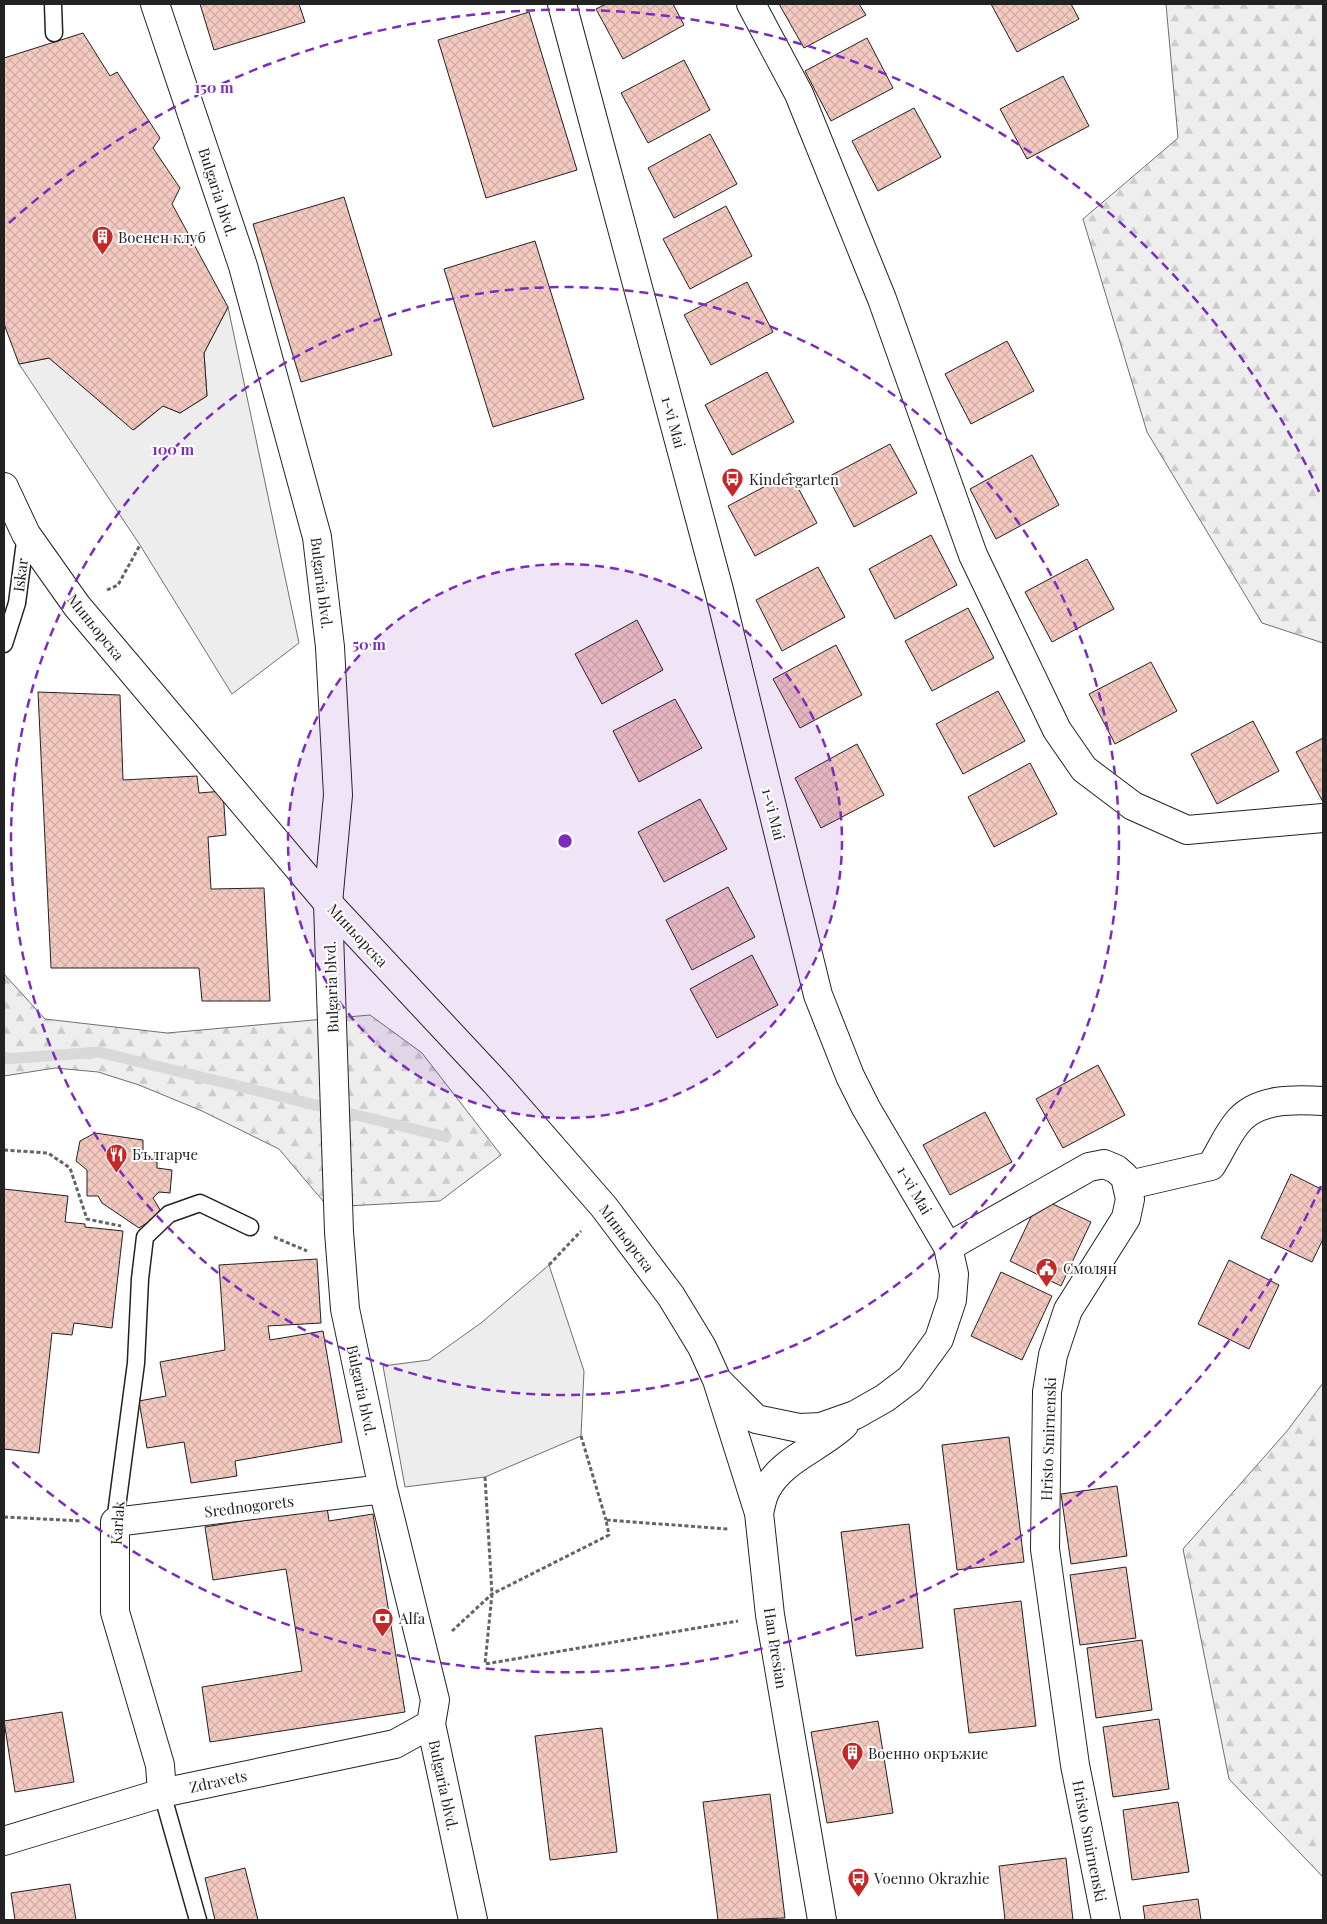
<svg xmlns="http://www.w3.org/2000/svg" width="1327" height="1924" font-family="'Playfair Display',serif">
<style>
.forest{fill:url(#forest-firs);stroke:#6f6f6f}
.parking{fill:#ededed;stroke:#6f6f6f}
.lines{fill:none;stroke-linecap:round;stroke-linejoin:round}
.stream{stroke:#d9d9d9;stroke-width:11}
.building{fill:url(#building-cross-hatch);stroke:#222}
.lane-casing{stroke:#222;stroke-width:19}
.street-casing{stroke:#222;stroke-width:30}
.secondary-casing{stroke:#222;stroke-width:30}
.path{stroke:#646464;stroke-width:3;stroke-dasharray:4 2.5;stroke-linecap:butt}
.lane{stroke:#fff;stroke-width:16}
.street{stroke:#fff;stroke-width:28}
.secondary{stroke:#fff;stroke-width:28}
.ring{fill:none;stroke:#7b2cbf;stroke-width:2.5;stroke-dasharray:9 6}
.labels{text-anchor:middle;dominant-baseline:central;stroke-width:4;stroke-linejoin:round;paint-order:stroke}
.street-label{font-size:15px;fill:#222;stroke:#fff}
.poi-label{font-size:15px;fill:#222;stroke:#fff;text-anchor:start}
.centre{fill:#7b2cbf;stroke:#fff;stroke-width:2.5}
.ring-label{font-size:15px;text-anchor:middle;font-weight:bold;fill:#7b2cbf;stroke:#fff;stroke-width:4;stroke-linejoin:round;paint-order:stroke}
</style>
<defs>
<pattern id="forest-firs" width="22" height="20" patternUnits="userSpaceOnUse" patternTransform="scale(1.25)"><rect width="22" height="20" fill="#eee"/><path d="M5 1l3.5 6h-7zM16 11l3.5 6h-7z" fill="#ccc"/></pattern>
<pattern id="building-cross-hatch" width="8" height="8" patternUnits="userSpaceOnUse" patternTransform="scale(1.25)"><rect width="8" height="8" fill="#f3c9c0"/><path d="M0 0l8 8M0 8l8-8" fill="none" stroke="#d0aca5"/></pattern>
</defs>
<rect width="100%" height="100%" fill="#fff"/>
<path class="forest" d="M 1166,4 L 1323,4 L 1323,643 L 1262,623 L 1147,432 L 1083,219 L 1178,138 Z
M 4,974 L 45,1019 L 167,1033 L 370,1015 L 422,1053 L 501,1155 L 440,1201 L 328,1207 L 279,1149 L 202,1111 L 139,1085 L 98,1072 L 55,1068 L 4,1076 Z
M 1323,1383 L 1323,1877 L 1229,1779 L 1183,1549 L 1287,1431 Z"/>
<path class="parking" d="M 228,307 L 299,643 L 232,694 L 140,545 L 19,364 L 49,358 L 134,430 L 163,406 L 180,413 L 207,396 L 204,353 Z
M 549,1265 L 584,1371 L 581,1436 L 485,1477 L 405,1487 L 383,1366 L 429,1360 L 481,1323 Z"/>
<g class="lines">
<path class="stream" d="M 4,1059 L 99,1052 L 446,1137"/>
</g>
<path class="building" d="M 200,4 L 299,4 L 305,22 L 214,50 Z
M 606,4 L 673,4 L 684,25 L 623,59 L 596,9 Z
M 779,4 L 859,4 L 866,15 L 804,48 Z
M 991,4 L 1071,4 L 1079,19 L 1017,52 Z
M 529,12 L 577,170 L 486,198 L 438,40 Z
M 83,33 L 110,76 L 117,72 L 160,138 L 153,148 L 180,188 L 172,204 L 228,307 L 204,353 L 207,396 L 180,413 L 163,406 L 133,430 L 49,358 L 19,364 L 4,324 L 4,58 Z
M 867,38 L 893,88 L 831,121 L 805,71 Z
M 684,60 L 710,110 L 648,143 L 621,93 Z
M 1063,76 L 1089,126 L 1027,159 L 1000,109 Z
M 914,108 L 941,157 L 878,191 L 852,141 Z
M 710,134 L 737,184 L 674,218 L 648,168 Z
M 344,197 L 392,355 L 301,382 L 253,224 Z
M 726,206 L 752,256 L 690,289 L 663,239 Z
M 535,241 L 584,399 L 493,427 L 444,269 Z
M 747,282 L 773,332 L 711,365 L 684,315 Z
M 1007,341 L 1034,391 L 971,424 L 945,374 Z
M 767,372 L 794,422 L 732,455 L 705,405 Z
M 890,444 L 917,493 L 854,527 L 828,477 Z
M 1032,455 L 1059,505 L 996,539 L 970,489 Z
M 790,473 L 817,523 L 755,556 L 728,506 Z
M 931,535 L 957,585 L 895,619 L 869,569 Z
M 1087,559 L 1114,609 L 1052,642 L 1025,592 Z
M 818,567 L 845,617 L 782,651 L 756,600 Z
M 968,608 L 994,658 L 932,691 L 905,641 Z
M 637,620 L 663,670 L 602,704 L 575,654 Z
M 836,645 L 862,695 L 800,728 L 773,679 Z
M 1151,662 L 1177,711 L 1115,744 L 1089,694 Z
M 998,691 L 1025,741 L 963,774 L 936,724 Z
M 38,692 L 120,695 L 123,780 L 197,776 L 199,793 L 223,791 L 226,835 L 208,837 L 211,889 L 264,888 L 270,1001 L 202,1001 L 199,968 L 51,968 Z
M 675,699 L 702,748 L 639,782 L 613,731 Z
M 1253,721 L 1279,771 L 1217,804 L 1191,754 Z
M 1323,738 L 1323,802 L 1296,752 Z
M 857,744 L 884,795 L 821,828 L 795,778 Z
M 1030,763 L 1057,814 L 994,847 L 968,797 Z
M 700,799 L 727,849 L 664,882 L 638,832 Z
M 728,887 L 755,937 L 692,970 L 666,920 Z
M 752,955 L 778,1005 L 717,1038 L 690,989 Z
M 1098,1065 L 1125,1115 L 1063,1148 L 1036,1099 Z
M 985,1112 L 1012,1162 L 950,1195 L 923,1145 Z
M 95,1133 L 143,1140 L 143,1160 L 157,1162 L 157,1168 L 172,1170 L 170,1193 L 159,1192 L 153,1198 L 162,1213 L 139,1228 L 102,1203 L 98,1196 L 87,1196 L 87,1170 L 76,1161 L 80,1141 Z
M 1291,1174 L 1323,1190 L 1323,1239 L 1312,1262 L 1261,1238 Z
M 4,1189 L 68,1196 L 65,1222 L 85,1224 L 85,1227 L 123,1231 L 112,1328 L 74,1323 L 72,1335 L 52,1333 L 39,1453 L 4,1449 Z
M 1040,1198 L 1091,1222 L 1061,1286 L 1010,1261 Z
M 317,1259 L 321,1323 L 268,1326 L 270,1340 L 323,1331 L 342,1442 L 235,1461 L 237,1476 L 191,1483 L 184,1442 L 147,1448 L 139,1401 L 166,1396 L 160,1362 L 225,1350 L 219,1265 Z
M 1229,1260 L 1279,1285 L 1249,1349 L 1198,1324 Z
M 1001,1272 L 1052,1296 L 1022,1360 L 971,1336 Z
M 1009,1437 L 1024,1562 L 957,1570 L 942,1445 Z
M 1117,1486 L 1127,1556 L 1071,1564 L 1061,1494 Z
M 327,1507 L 329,1521 L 373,1514 L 405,1712 L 210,1742 L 202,1687 L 302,1671 L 286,1569 L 213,1580 L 205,1527 Z
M 909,1524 L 923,1648 L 856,1656 L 841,1532 Z
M 1126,1567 L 1136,1638 L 1080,1645 L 1070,1575 Z
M 1021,1601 L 1036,1726 L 969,1733 L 954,1609 Z
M 1142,1640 L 1152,1710 L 1096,1718 L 1087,1648 Z
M 62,1712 L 74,1782 L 15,1792 L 4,1721 Z
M 1159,1719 L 1169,1789 L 1113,1797 L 1103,1727 Z
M 878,1721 L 893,1813 L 827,1823 L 811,1732 Z
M 602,1728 L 617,1852 L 550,1860 L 535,1736 Z
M 770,1794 L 785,1918 L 718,1920 L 703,1802 Z
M 1178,1802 L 1189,1872 L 1132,1880 L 1123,1810 Z
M 1066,1858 L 1073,1920 L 1005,1920 L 999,1866 Z
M 245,1868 L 258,1920 L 215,1920 L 205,1878 Z
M 70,1884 L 76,1920 L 15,1920 L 11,1893 Z
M 1198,1899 L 1201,1920 L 1145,1920 L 1143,1906 Z"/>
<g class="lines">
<defs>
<path id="lane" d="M 53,4 L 54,33
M 4,644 L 17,603 L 26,534
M 115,1522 L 136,1363 L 140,1279 L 145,1237 L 169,1214 L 200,1203 L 250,1227
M 162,1793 L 198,1920"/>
<path id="street" d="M 155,4 L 243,266 L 317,537 L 330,647 L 338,795 L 328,903 L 339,1232 L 345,1309 L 383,1489 L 435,1700 L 431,1724 L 473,1920
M 751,4 L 799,94 L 882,299 L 973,555 L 1057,730 L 1084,769 L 1133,806 L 1187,830 L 1323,818
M 1129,1185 L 1211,1166 C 1220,1152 1227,1135 1237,1123 C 1256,1098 1295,1099 1323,1101
M 948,1247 L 1089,1167 L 1104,1164 L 1116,1169 L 1125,1177 L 1130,1199 L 1126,1218 L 1068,1310 L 1053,1355 L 1047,1392 L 1045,1549 L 1075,1765 L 1106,1920
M 162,1793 L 160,1765 L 115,1612 L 115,1522 L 383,1489
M 4,1841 L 162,1793 L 395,1744 L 431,1724"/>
<path id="secondary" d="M 562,4 L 719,590 L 818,995 L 850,1076 L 866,1108 L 948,1247 L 954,1274 L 952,1300 L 939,1339 L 910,1379 L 885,1398 L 855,1415 L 821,1427 L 799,1428 L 756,1419 L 720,1383
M 4,487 L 26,534 L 77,606 L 328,903 L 495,1082 L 604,1207 L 671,1296 L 702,1347 L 717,1380 L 759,1513 L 770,1615 L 822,1920
M 759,1513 C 761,1506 762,1497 766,1490 C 781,1460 821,1447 844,1425"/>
</defs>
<use href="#lane" class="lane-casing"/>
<use href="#street" class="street-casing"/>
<use href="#secondary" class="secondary-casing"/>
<path class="path" d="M 107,590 L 118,585 L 140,545
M 4,1150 L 48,1153 L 70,1168 L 87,1219 L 121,1226
M 274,1237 L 307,1251
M 549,1265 L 581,1231
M 581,1436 L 606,1520
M 485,1477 L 492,1594 L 485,1664 L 738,1621
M 4,1517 L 82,1521
M 452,1631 L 492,1594 L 609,1535 L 606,1520 L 728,1529"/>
<use href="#lane" class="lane"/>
<use href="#street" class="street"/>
<use href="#secondary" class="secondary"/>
</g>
<circle cx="565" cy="841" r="277" fill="#7b2cbf" fill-opacity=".12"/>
<g class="ring">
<circle cx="565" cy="841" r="277"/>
<circle cx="565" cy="841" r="554"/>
<path d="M1321 1186A831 831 0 0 1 9 1459M9 223A831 831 0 0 1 1321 496"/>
</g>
<defs>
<symbol id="building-pin" viewBox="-11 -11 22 30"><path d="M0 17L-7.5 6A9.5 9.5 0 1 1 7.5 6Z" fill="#c62828" stroke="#fff"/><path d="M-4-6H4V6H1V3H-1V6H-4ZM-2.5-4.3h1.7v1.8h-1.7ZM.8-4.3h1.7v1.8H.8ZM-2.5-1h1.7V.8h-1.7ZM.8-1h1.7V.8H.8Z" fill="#fff"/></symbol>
<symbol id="bus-pin" viewBox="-11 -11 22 30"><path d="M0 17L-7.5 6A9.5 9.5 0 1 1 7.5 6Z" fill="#c62828" stroke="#fff"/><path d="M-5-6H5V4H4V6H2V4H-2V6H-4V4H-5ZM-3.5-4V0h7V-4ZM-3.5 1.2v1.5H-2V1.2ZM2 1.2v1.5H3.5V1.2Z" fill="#fff"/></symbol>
<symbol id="restaurant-pin" viewBox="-11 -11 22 30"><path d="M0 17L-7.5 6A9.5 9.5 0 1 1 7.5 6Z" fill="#c62828" stroke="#fff"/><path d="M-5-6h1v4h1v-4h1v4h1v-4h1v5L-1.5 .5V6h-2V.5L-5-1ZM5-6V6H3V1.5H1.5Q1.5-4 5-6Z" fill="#fff"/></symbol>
<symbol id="civic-pin" viewBox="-11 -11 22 30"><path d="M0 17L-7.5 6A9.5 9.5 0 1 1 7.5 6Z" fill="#c62828" stroke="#fff"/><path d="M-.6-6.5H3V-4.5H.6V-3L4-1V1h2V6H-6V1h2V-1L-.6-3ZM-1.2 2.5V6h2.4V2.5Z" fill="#fff"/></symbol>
<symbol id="bank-pin" viewBox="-11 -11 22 30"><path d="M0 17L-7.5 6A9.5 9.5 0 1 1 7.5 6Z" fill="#c62828" stroke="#fff"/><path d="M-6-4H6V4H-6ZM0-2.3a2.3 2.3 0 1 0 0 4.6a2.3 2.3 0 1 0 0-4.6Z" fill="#fff"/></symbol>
</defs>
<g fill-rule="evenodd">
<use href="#building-pin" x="90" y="224" width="25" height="34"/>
<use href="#bus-pin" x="720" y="466" width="25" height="34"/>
<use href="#restaurant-pin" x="104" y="1142" width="25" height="34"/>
<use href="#civic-pin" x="1034" y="1256" width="25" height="34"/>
<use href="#bank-pin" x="370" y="1606" width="25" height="34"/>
<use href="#building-pin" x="840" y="1740" width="25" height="34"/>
<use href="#bus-pin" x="846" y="1866" width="25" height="34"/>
</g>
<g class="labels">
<g class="street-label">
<text transform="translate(218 192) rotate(72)">Bulgaria blvd.</text>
<text transform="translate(674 422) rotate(75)">1-vi Mai</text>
<text transform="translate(20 575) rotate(-83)">Iskar</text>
<text transform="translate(322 583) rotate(83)">Bulgaria blvd.</text>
<text transform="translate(96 627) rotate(51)">Миньорска</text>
<text transform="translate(774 814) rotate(76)">1-vi Mai</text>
<text transform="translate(358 935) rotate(47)">Миньорска</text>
<text transform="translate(331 987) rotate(-92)">Bulgaria blvd.</text>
<text transform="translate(915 1190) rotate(60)">1-vi Mai</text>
<text transform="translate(627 1238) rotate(53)">Миньорска</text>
<text transform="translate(362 1390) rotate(78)">Bulgaria blvd.</text>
<text transform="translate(1048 1439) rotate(-88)">Hristo Smirnenski</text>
<text transform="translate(249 1506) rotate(-7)">Srednogorets</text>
<text transform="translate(117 1523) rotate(-86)">Karlak</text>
<text transform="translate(776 1648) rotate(81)">Han Presian</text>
<text transform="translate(218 1781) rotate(-12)">Zdravets</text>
<text transform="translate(444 1785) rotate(78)">Bulgaria blvd.</text>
<text transform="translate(1090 1841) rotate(79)">Hristo Smirnenski</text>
</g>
<g class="poi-label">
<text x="118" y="237">Военен клуб</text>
<text x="749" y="479">Kindergarten</text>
<text x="132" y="1154">Българче</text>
<text x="1063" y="1268">Смолян</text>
<text x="399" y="1618">Alfa</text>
<text x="868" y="1753">Военно окръжие</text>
<text x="874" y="1878">Voenno Okrazhie</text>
</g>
</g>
<circle cx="565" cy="841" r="8" class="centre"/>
<g class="ring-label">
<text x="214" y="93">150 m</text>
<text x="173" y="455">100 m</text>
<text x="369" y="650">50 m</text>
</g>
<rect width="1327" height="1924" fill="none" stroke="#222222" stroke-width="10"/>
</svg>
